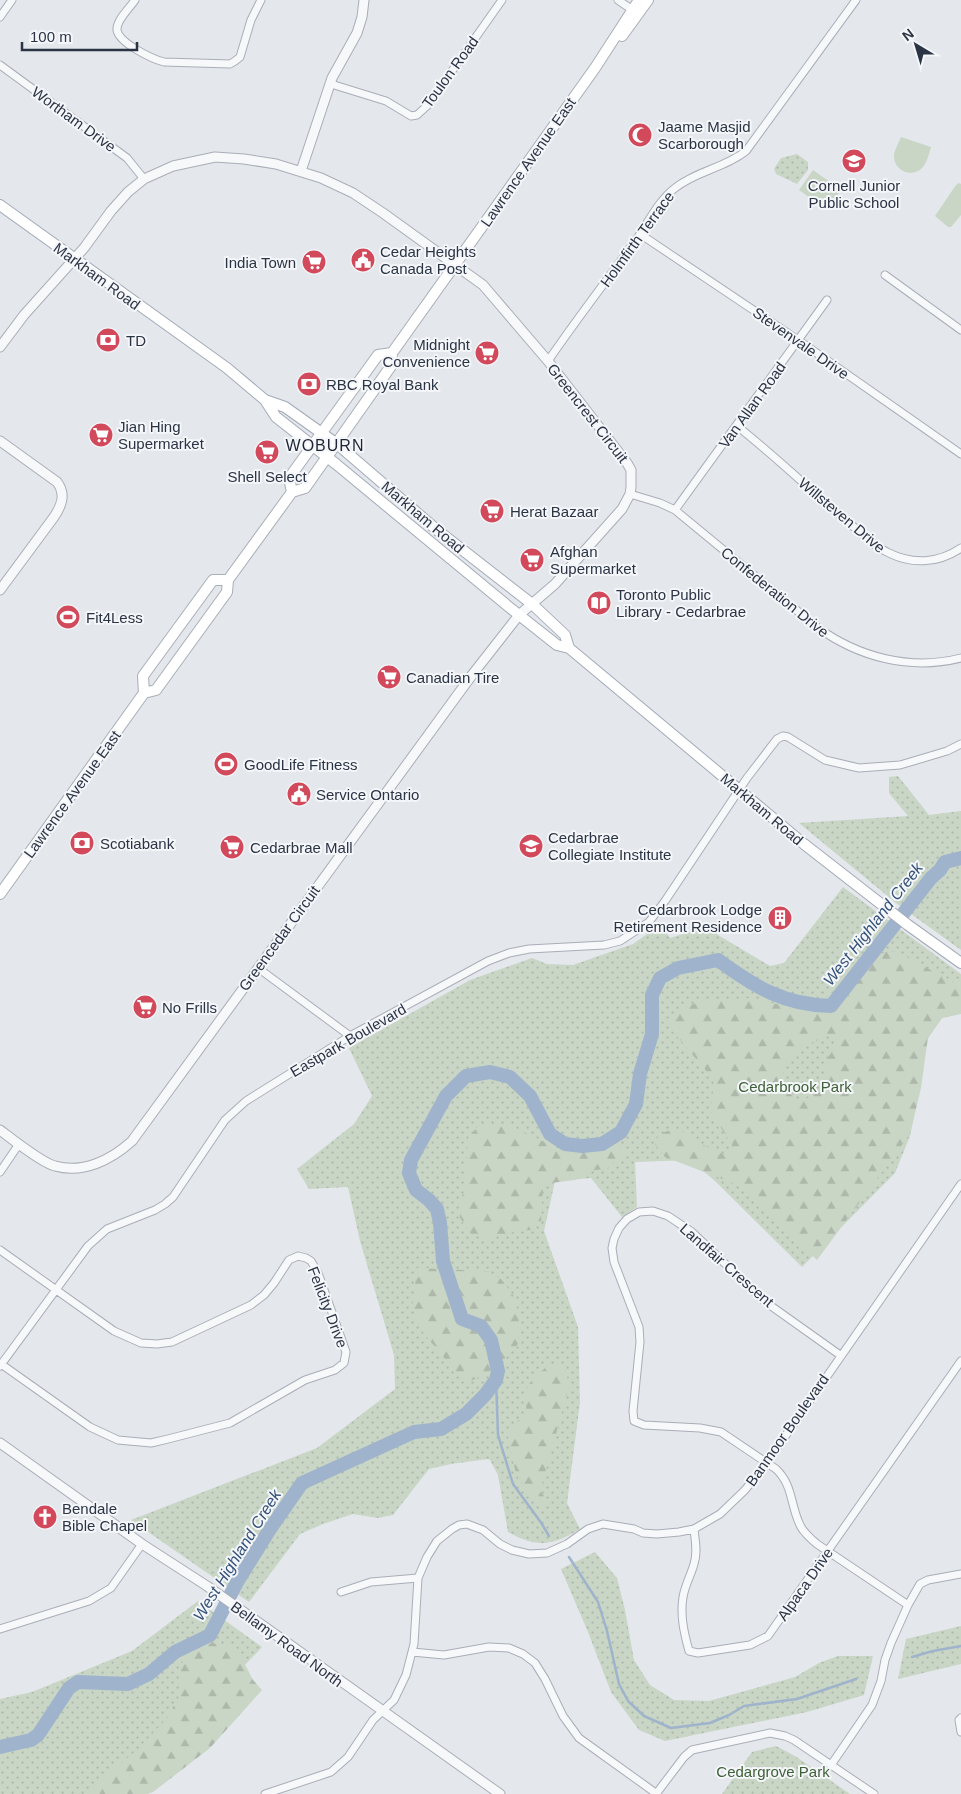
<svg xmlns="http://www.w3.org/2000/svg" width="961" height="1794" font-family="Helvetica,sans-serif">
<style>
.grass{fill:url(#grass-dots)}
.forest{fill:url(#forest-firs);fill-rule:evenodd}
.garden{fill:#c9d6c5}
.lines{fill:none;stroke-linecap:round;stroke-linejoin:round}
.stream{stroke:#9fb4cc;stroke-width:2.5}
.river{stroke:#9fb4cc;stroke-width:14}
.minor-casing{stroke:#a9aeb7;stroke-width:9}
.tertiary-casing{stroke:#a9aeb7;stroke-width:11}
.secondary-casing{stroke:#a9aeb7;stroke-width:12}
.primary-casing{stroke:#a3abb8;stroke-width:12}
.minor{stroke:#f7f8fa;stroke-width:7}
.tertiary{stroke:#f7f8fa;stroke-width:9}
.secondary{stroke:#fff;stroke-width:10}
.primary{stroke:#fff;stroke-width:10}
.labels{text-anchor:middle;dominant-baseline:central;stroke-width:4;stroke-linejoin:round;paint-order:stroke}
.street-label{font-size:15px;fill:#2b3445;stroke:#f4f6f9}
.poi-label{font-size:15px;fill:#2b3445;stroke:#f4f6f9;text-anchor:start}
.park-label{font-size:15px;fill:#3f6138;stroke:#f4f6f9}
.neighbourhood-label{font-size:16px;letter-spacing:1px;fill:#1d2536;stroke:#f4f6f9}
.water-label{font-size:16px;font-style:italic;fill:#34527a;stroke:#f4f6f9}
</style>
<defs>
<pattern id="grass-dots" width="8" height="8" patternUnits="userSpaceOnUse" patternTransform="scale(1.25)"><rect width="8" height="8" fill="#c9d6c5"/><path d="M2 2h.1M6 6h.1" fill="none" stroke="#adb8ab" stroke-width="1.8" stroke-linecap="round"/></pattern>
<pattern id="forest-firs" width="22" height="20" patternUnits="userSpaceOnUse" patternTransform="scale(1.25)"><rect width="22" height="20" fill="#c9d6c5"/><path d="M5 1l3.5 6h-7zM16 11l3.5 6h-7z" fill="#adb8ab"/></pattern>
</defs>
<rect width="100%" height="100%" fill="#e4e7ec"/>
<path class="grass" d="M 797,154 L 808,162 L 808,170 L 797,184 L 776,174 L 774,169 L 781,158 Z
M 898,776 L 929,815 L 961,811 L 961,950 L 896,903 L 799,823 L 908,816 L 889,793 L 889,777 Z
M 843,887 L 961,974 L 961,1014 L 942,1018 L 926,1041 L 920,1085 L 910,1136 L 895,1173 L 802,1267 L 716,1182 L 691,1160 L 635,1162 L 637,1207 L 622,1217 L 591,1178 L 555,1181 L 544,1231 L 578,1327 L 580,1402 L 567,1503 L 580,1529 C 552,1546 537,1548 508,1532 L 498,1475 L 490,1460 L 488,1459 L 451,1464 L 429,1469 L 393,1515 L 378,1518 L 353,1514 L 323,1524 L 300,1534 L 249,1602 L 131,1520 L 317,1448 L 395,1389 L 394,1355 L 360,1241 L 348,1187 L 309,1189 L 297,1169 L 354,1124 L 372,1096 L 349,1048 L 470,980 L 532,958 L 547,964 L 573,965 L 633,944 L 661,924 L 670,938 L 712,925 L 718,935 L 770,966 L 784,963 Z
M 595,1552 L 617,1578 L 625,1610 L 634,1660 L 650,1685 L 674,1700 L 709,1701 L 795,1677 L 819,1663 L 838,1656 L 873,1656 L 864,1695 L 807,1712 L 665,1741 L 639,1730 L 611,1692 L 588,1632 L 561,1569 Z
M 198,1601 L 262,1647 L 190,1723 L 120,1794 L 0,1794 L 0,1699 L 32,1692 L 132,1651 Z
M 961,1626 L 961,1664 L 898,1679 L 906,1639 Z
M 776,1746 L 795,1756 L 850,1794 L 722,1794 L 752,1752 Z"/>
<path class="forest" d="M 886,952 L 897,952 L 961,986 L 961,1013 L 943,1017 L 928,1037 L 921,1088 L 910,1134 L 817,1260 L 738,1185 L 665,1157 L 655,1144 C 657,1137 660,1133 668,1131 C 683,1127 694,1140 707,1147 C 714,1151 722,1154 730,1156 L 732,1145 L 711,1112 L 714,1080 L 664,1021 L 690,1005 L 704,1001 L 748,998 L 791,1007 L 820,1003 L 837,989 L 871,957 ZM 821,1035 L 833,1037 L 838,1045 C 825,1061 821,1061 826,1083 C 804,1103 799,1108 780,1081 C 790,1059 793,1049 817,1041 Z
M 495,1124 L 511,1126 L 557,1148 L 570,1149 L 607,1140 L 617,1141 L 626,1151 L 607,1169 L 595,1170 L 575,1180 L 543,1184 L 541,1223 L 531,1230 L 517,1231 L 487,1239 L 471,1234 L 460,1218 L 459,1204 L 465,1189 L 468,1138 L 479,1125 Z
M 417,1268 L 488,1271 L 501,1279 L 515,1298 L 519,1318 L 518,1344 L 497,1367 L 473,1380 L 463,1381 L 423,1332 L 412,1308 Z
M 548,1365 L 565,1365 L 569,1387 L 540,1491 L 548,1501 L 542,1506 L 537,1505 L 516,1474 L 508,1437 L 510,1429 L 527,1411 C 520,1386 531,1382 548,1365 Z
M 212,1643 L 236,1647 L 253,1680 L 262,1690 L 210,1748 L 153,1792 L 148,1794 L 84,1794 L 138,1749 L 167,1718 L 182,1691 L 179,1670 L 186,1655 L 198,1644 Z"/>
<path class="garden" d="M 901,137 L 931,147 C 929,154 927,163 922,168 C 911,179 893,170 894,155 C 895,149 899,142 901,137 Z
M 813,170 L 841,190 L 827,210 L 799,190 Z
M 959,183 L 961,184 L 961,215 L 951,227 L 948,227 L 935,216 L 956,185 Z"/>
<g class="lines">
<path class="stream" d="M 496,1380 L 498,1435 L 513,1484 L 542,1524 L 549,1536
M 569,1557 L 598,1602 L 607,1631 L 619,1684 L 628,1701 L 644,1716 L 671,1728 L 710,1723 L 729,1715 L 744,1706 L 797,1699 L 856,1679
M 912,1657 L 933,1651 L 961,1646"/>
<path class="river" d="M 0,1747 L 31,1740 L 38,1735 L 69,1688 L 78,1682 L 128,1684 L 149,1674 L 175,1652 L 210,1635 L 237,1582 L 270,1529 L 302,1483 L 414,1432 L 441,1429 L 466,1414 L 485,1395 L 496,1380 L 498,1371 L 491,1340 L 481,1326 L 462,1319 L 443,1261 L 440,1223 L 437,1209 L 429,1200 L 416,1190 L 409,1173 L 411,1160 L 446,1096 L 466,1076 L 490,1072 L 510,1077 L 530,1096 L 550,1134 L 565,1144 L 582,1146 L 602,1144 L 621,1132 L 636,1104 L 640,1074 L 652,1034 L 652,995 L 660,978 L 678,968 L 718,960 C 755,987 784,1005 831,1006 L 931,878 L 940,870 L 945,862 L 961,858"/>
<defs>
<path id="minor" d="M 135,0 C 130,8 116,20 117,30 C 119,43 152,59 164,62 L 230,64 L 235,61 L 240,57 L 251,20 L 261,0
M 618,0 L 634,11
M 0,17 L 12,0
M 0,65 L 127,158 L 144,179
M 331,84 L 386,101 L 411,116 L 417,115 L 428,105 L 502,0
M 640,234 L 798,340 L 961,454
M 885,275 L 961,330
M 548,361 C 576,320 607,280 636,240 C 648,223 658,201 675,188 C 696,171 725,168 746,151 L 856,0
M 737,426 C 775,456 810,490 847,521 C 860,532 873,546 889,553 C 913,565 939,563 961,548
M 630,494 L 660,503 L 675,510 L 817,627 C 858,657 910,671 961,658
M 675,510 L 827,300
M 258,968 L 350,1036
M 0,1172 L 19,1144
M 0,1250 L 114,1331 L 141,1343 L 157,1344 L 172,1342 L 251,1305 L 264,1295 L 274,1283 L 289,1260 L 298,1256 L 306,1258 L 311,1261 L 318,1273 L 346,1352 L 344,1363 L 335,1370 L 305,1380 L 230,1423 L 168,1439 L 151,1443 L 118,1440 L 90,1427 L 1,1364
M 840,1355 L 764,1301 L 692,1232 L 668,1216 L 653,1211 L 639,1212 L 627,1219 L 619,1228 L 614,1239 L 612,1248 L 614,1262 L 639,1327 L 640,1342 L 633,1411 L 634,1421 L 644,1425 L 700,1428 L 721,1432 L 776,1469 C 794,1486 790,1507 801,1527 C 805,1534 811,1539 817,1544 L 908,1605
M 0,1366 L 88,1246 L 107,1229 L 155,1210 L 165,1204 L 173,1197 L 225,1120 L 246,1101 L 350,1036 L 488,961 L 509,953 L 529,949 L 604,945 L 620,941 L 649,922 L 665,901 L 747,778 L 777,739 L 783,736 L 788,737 L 825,760 L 859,768 L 900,765 L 947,751 L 961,744
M 694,1529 C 695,1540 698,1552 694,1564 C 691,1575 685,1585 683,1597 C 680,1615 684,1633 689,1651 L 698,1653 L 750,1645 L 768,1636 L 961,1361
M 341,1592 L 371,1582 L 418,1578
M 0,1629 L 89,1601 L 111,1588 L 142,1544
M 412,1652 L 444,1655 L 489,1647 L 509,1648 L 523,1654 L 535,1663 L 545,1679 L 563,1716 L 579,1738 L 657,1794
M 961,1718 L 959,1720 L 961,1732
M 831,1765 L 872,1705 L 881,1681 L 885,1660 L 891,1643 L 908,1605 L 920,1584 L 928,1580 L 961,1574
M 265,1794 L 331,1772 L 348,1757 L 373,1720 L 394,1700 L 406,1675 L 414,1644 L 418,1578 L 427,1557 L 437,1541 L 452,1529 L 459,1525 L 467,1524 L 483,1530 L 500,1544 L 512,1550 L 529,1554 L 547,1553 L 567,1544 L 588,1529 L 603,1524 L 634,1529 L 643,1533 L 657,1534 L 679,1532 L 694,1529 L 720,1514 L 744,1491 L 761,1471 L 961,1184
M 656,1794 L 684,1757 L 692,1750 L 770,1733 L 785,1736 L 794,1740 L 874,1794"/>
<path id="tertiary" d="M 301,171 L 332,78 L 357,33 L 362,17 L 364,0
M 0,347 L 24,315 L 84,248 L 111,211 L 128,192 L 144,179 L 173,166 L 215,157 L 244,159 L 276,164 L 321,178 L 353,193 L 383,213 L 483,285 L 548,361 L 627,463 L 631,470 L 631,487 L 630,494 L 622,509 L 555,584 L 519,615 L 472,675 L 132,1141 C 111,1160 83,1174 55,1166 C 42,1163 12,1139 0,1130
M 0,441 L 57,482 C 66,494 62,505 54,517 L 0,590
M 0,1443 L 142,1544 L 207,1586 L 500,1794"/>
<path id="secondary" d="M 622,36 L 648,0
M 292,492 L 289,478 L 378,355 L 392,353
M 144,693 L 156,690 L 227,592 L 228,580 L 292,492 L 305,488 L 391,366 L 392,353 L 595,68 L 639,0
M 0,894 L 144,693 L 143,676 L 213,580 L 228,580"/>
<path id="primary" d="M 0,205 L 227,368 L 265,400 L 276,417 L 336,464 L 509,607 L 557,645 L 569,648 L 804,844 L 908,925 L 961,963
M 265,400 L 285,407 L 337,444 L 437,530 L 532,604 L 565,635 L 569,648"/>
</defs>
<use href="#minor" class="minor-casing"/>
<use href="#tertiary" class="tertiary-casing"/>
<use href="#secondary" class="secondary-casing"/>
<use href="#primary" class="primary-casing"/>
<use href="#minor" class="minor"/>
<use href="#tertiary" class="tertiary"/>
<use href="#secondary" class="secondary"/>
<use href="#primary" class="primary"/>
</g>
<defs>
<symbol id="mosque-disc" viewBox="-11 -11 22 22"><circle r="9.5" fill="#d1495b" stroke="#f4f6f9"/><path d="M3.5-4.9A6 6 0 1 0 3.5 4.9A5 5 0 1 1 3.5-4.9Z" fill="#fff"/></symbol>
<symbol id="school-disc" viewBox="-11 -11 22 22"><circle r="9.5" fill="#d1495b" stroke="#f4f6f9"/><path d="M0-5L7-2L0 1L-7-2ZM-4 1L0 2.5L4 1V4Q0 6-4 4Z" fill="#fff"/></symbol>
<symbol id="civic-disc" viewBox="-11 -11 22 22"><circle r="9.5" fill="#d1495b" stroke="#f4f6f9"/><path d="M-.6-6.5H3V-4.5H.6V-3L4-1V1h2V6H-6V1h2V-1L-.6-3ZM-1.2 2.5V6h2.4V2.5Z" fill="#fff"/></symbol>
<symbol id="supermarket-disc" viewBox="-11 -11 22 22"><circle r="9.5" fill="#d1495b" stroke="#f4f6f9"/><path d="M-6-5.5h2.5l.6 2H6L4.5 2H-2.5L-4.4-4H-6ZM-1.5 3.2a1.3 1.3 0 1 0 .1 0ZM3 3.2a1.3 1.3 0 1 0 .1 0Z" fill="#fff"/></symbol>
<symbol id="bank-disc" viewBox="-11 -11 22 22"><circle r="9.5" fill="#d1495b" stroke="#f4f6f9"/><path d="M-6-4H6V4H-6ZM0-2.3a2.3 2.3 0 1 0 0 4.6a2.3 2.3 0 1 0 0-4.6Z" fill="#fff"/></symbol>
<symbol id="library-disc" viewBox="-11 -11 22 22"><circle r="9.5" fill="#d1495b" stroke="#f4f6f9"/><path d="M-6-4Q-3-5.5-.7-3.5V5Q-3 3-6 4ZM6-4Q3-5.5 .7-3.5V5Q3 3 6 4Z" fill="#fff"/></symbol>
<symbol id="stadium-disc" viewBox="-11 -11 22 22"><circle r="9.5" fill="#d1495b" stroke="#f4f6f9"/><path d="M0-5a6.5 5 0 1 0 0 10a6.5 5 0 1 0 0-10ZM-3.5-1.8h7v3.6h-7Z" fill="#fff"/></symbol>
<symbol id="building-disc" viewBox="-11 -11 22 22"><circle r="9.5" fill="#d1495b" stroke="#f4f6f9"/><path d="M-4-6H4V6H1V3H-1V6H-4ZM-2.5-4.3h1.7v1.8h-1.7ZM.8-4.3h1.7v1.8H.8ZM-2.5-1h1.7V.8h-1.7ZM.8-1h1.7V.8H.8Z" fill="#fff"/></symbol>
<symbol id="church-disc" viewBox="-11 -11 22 22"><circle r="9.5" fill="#d1495b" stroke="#f4f6f9"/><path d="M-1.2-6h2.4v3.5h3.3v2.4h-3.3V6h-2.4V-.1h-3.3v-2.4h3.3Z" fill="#fff"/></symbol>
</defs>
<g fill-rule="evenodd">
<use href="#mosque-disc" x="626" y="121" width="28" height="28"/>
<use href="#school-disc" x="840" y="147" width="28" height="28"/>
<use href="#civic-disc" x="349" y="246" width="28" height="28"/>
<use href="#supermarket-disc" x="300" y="248" width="28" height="28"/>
<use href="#bank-disc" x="94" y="326" width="28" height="28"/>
<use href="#supermarket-disc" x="473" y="339" width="28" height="28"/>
<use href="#bank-disc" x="295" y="370" width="28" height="28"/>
<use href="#supermarket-disc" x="87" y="421" width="28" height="28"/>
<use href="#supermarket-disc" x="253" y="438" width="28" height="28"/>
<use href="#supermarket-disc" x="478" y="497" width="28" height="28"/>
<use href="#supermarket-disc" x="518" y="546" width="28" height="28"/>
<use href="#library-disc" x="585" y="589" width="28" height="28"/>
<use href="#stadium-disc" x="54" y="603" width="28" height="28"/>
<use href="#supermarket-disc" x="375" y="663" width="28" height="28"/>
<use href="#stadium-disc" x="212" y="750" width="28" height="28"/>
<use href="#civic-disc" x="285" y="780" width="28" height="28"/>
<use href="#bank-disc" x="68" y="829" width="28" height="28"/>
<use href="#school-disc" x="517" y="832" width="28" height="28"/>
<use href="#supermarket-disc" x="218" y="833" width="28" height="28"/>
<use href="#building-disc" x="766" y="904" width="28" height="28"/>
<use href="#supermarket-disc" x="131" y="993" width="28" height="28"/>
<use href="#church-disc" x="31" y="1503" width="28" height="28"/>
</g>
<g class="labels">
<g class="street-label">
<text transform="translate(450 72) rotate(-54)">Toulon Road</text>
<text transform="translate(74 119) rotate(36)">Wortham Drive</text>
<text transform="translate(528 162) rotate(-55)">Lawrence Avenue East</text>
<text transform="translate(637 239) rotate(-54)">Holmfirth Terrace</text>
<text transform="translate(97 276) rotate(36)">Markham Road</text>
<text transform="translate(801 343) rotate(35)">Stevenvale Drive</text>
<text transform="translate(752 405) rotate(-54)">Van Allan Road</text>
<text transform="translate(588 413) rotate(52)">Greencrest Circuit</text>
<text transform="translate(842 515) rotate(40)">Willsteven Drive</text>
<text transform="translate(423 517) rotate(40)">Markham Road</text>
<text transform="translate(775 592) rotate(39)">Confederation Drive</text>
<text transform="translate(72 794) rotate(-54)">Lawrence Avenue East</text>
<text transform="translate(762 809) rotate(40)">Markham Road</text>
<text transform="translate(279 938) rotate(-54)">Greencedar Circuit</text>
<text transform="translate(348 1040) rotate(-30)">Eastpark Boulevard</text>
<text transform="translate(727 1265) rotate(41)">Landfair Crescent</text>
<text transform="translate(328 1307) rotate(69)">Felicity Drive</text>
<text transform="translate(787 1430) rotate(-55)">Banmoor Boulevard</text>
<text transform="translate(805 1584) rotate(-55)">Alpaca Drive</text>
<text transform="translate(287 1644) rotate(36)">Bellamy Road North</text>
</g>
<g class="poi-label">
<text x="658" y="126">Jaame Masjid<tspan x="658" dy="17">Scarborough</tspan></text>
<text x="854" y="185" text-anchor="middle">Cornell Junior<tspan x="854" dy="17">Public School</tspan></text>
<text x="380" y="251">Cedar Heights<tspan x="380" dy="17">Canada Post</tspan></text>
<text x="296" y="262" text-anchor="end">India Town</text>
<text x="126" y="340">TD</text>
<text x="470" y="344" text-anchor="end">Midnight<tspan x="470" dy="17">Convenience</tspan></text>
<text x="326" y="384">RBC Royal Bank</text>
<text x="118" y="426">Jian Hing<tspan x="118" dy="17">Supermarket</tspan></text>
<text x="267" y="476" text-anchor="middle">Shell Select</text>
<text x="510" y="511">Herat Bazaar</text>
<text x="550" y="551">Afghan<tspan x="550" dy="17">Supermarket</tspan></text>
<text x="616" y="594">Toronto Public<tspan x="616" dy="17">Library - Cedarbrae</tspan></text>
<text x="86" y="617">Fit4Less</text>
<text x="406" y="677">Canadian Tire</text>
<text x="244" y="764">GoodLife Fitness</text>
<text x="316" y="794">Service Ontario</text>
<text x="548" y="837">Cedarbrae<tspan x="548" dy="17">Collegiate Institute</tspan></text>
<text x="100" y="843">Scotiabank</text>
<text x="250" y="847">Cedarbrae Mall</text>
<text x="762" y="909" text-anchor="end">Cedarbrook Lodge<tspan x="762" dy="17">Retirement Residence</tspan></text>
<text x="162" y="1007">No Frills</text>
<text x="62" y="1508">Bendale<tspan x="62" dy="17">Bible Chapel</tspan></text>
</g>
<g class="park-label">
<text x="795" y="1086">Cedarbrook Park</text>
<text x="773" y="1771">Cedargrove Park</text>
</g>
<g class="neighbourhood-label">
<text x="325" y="445">WOBURN</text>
</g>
<g class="water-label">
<text transform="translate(873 924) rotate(-52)">West Highland Creek</text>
<text transform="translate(237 1555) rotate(-58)">West Highland Creek</text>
</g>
</g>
<g transform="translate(916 45) rotate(322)" stroke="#f4f6f9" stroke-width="4" paint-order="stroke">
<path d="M0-4L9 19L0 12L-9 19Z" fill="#2b3445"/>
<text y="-8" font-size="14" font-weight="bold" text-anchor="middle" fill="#2b3445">N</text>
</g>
<path d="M22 42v8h115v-8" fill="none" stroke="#2b3445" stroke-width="2.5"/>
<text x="30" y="42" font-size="15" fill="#2b3445" stroke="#f4f6f9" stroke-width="4" paint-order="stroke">100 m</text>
</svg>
